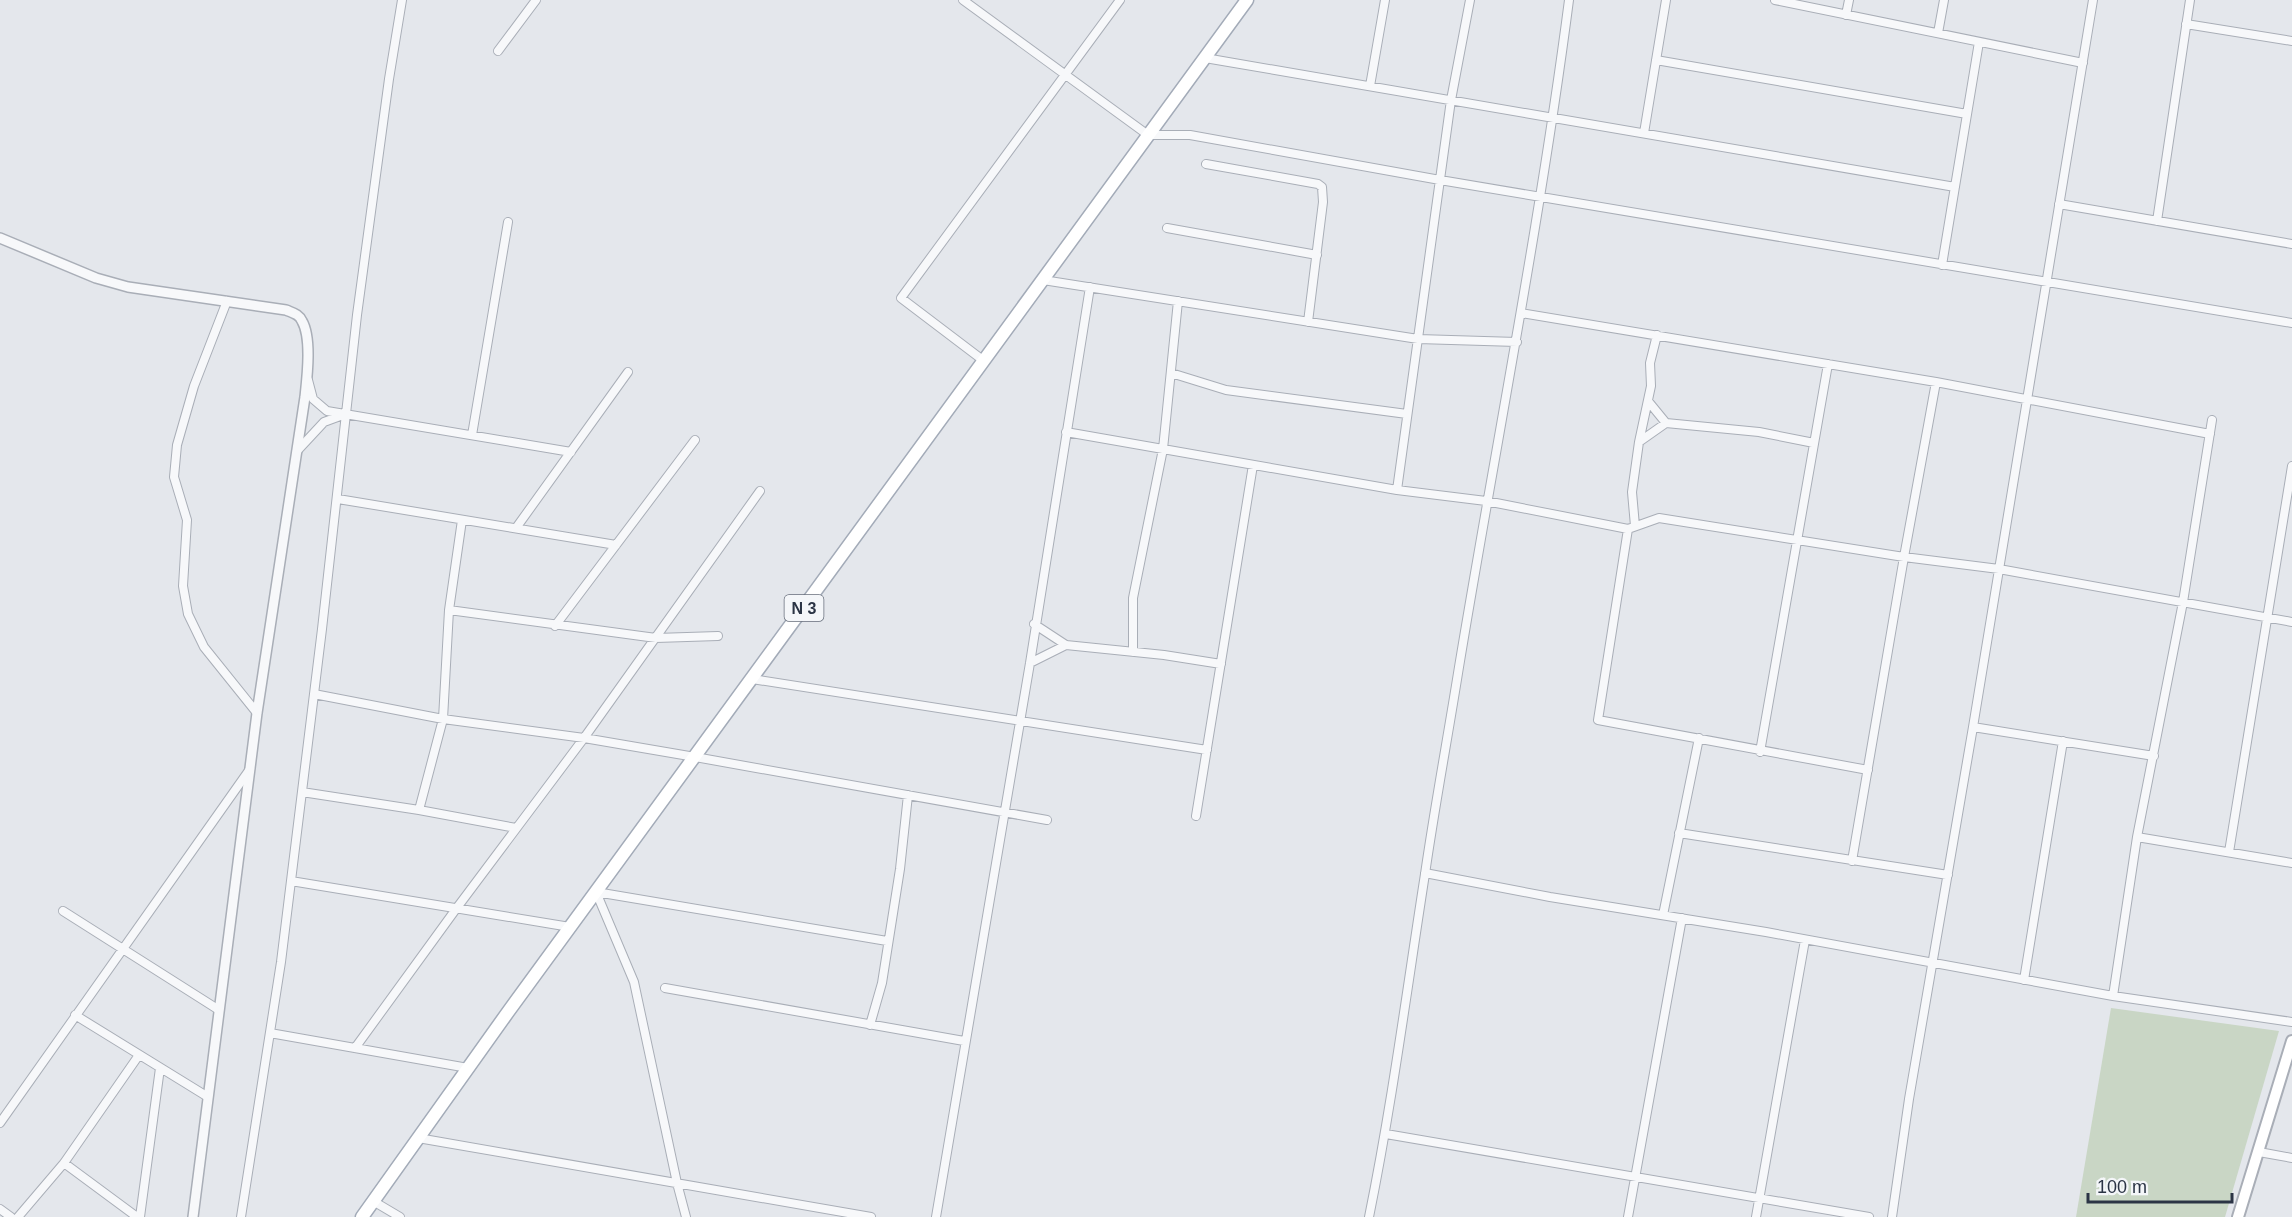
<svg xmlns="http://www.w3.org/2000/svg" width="2292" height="1217" font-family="Arial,sans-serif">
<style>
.green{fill:#c9d6c5}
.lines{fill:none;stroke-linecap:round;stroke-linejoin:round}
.minor-casing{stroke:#a9aeb7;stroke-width:10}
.tertiary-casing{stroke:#a9aeb7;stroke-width:12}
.secondary-casing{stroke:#a9aeb7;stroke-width:14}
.primary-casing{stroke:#a3abb8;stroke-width:15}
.minor{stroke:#f7f8fa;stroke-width:8}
.tertiary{stroke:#f7f8fa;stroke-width:9}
.secondary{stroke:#fff;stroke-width:10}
.primary{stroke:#fff;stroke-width:12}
.labels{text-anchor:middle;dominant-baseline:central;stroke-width:4.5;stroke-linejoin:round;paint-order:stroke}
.shield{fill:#f4f6f9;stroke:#676e7b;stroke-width:1.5}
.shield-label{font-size:16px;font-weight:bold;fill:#2b3445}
</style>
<rect width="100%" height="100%" fill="#e4e7ec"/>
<path class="green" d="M 2111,1008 L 2279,1031 L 2225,1217 L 2076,1217 Z"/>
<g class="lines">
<defs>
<path id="minor" d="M 963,0 L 1148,135 L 1190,135 L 1440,180 L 2292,323
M 1775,0 L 2083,63
M 1846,15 L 1849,0
M 2186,24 L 2292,41
M 1938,33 L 1944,0
M 498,51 L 536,0
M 1205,58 L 1955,187
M 1656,60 L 1967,114
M 1370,86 L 1385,0
M 1644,133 L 1666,0
M 1206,164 L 1318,184 L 1322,187 L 1323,202 L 1308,322
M 2059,204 L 2292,244
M 2157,221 L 2190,0
M 1167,228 L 1317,255
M 1942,265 L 1979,42
M 1043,280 L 1418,339 L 1517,342
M 227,301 L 194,386 L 177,445 L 174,477 L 187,520 L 183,586 L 188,614 L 204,647 L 257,713
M 1521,313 L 1936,382 L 2210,434
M 984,361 L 901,298 L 1120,0
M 1171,373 L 1226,390 L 1407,414
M 308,380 L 313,399 L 327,411 L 571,452
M 1648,401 L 1666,423
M 1066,432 L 1397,490 L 1486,501 L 1628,529 L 1659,518 L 1904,557 L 1999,569 L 2292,622
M 472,435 L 508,222
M 1639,442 L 1651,386 L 1650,363 L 1657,335
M 297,451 L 324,422 L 343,415
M 1397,490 L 1451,100 L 1470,0
M 338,499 L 616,545
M 1635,526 L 1632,492 L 1639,442 L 1666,423 L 1759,432 L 1814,443
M 516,528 L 628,372
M 1628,529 L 1598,720 L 1868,770
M 449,610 L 656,638 L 718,636
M 1034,624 L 1066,645 L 1164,655 L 1221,664
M 555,626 L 695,440
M 1133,652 L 1133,598 L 1163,449 L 1178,301
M 1030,663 L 1066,645
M 752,679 L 1207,750
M 314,694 L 443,719 L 584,738 L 695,757 L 1047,820
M 1973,727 L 2154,756
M 1760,752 L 1828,364
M 302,792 L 419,810 L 516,828
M 419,810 L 443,719 L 449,610 L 462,520
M 1196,816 L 1253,465
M 1679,833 L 1948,875
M 2137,837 L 2292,863
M 2229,852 L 2292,466
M 1852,861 L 1904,557 L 1936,382
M 1425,873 L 1550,897 L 1766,932 L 2113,996 L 2292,1022
M 291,881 L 570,927
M 596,892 L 634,982 L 677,1183 L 686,1217
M 596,892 L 887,941
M 63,911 L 219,1010
M 1663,915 L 1699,738
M 2024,980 L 2063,741
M 665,988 L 964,1041
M 2113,996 L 2137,837 L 2183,602 L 2212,420
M 75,1015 L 208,1097
M 870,1025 L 882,983 L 900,869 L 908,795
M 270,1033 L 468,1068
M 355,1048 L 456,909 L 584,738 L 760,491
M 0,1123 L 250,769
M 1386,1134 L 1869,1217
M 418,1138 L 871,1217
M 2259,1152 L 2292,1158
M 64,1163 L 137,1217
M 373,1201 L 400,1217
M 0,1209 L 11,1217
M 18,1217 L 64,1163 L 139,1055
M 140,1217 L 160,1068
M 241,1217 L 281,962 L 322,629 L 357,315 L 389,79 L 402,0
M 936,1217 L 1030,663 L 1090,287
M 1369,1217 C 1392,1104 1407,989 1425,874 C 1435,805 1448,736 1459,667 C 1496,444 1540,223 1569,0
M 1628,1217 L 1682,918
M 1756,1217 L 1805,940
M 1892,1217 L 1909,1099 L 1973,727 L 2093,0"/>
<path id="tertiary" d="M 0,238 L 96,278 L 128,287 L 286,310 C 293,313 299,314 302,321 C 312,338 307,378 305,397 L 257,713 L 193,1217"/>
<path id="secondary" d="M 2238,1217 L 2292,1041"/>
<path id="primary" d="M 362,1217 L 508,1012 L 1247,0"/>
</defs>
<use href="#minor" class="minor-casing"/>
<use href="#tertiary" class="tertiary-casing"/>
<use href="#secondary" class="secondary-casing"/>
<use href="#primary" class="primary-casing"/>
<use href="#minor" class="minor"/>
<use href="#tertiary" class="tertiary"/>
<use href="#secondary" class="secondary"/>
<use href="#primary" class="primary"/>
</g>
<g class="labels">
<rect class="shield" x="784.5" y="595" width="39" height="26" rx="4.5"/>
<g class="shield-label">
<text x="804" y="608">N 3</text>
</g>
</g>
<path d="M2088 1193v9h144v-9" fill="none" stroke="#2b3445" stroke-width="3"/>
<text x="2097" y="1193" font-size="18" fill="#2b3445" stroke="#f4f6f9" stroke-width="4.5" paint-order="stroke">100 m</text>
</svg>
